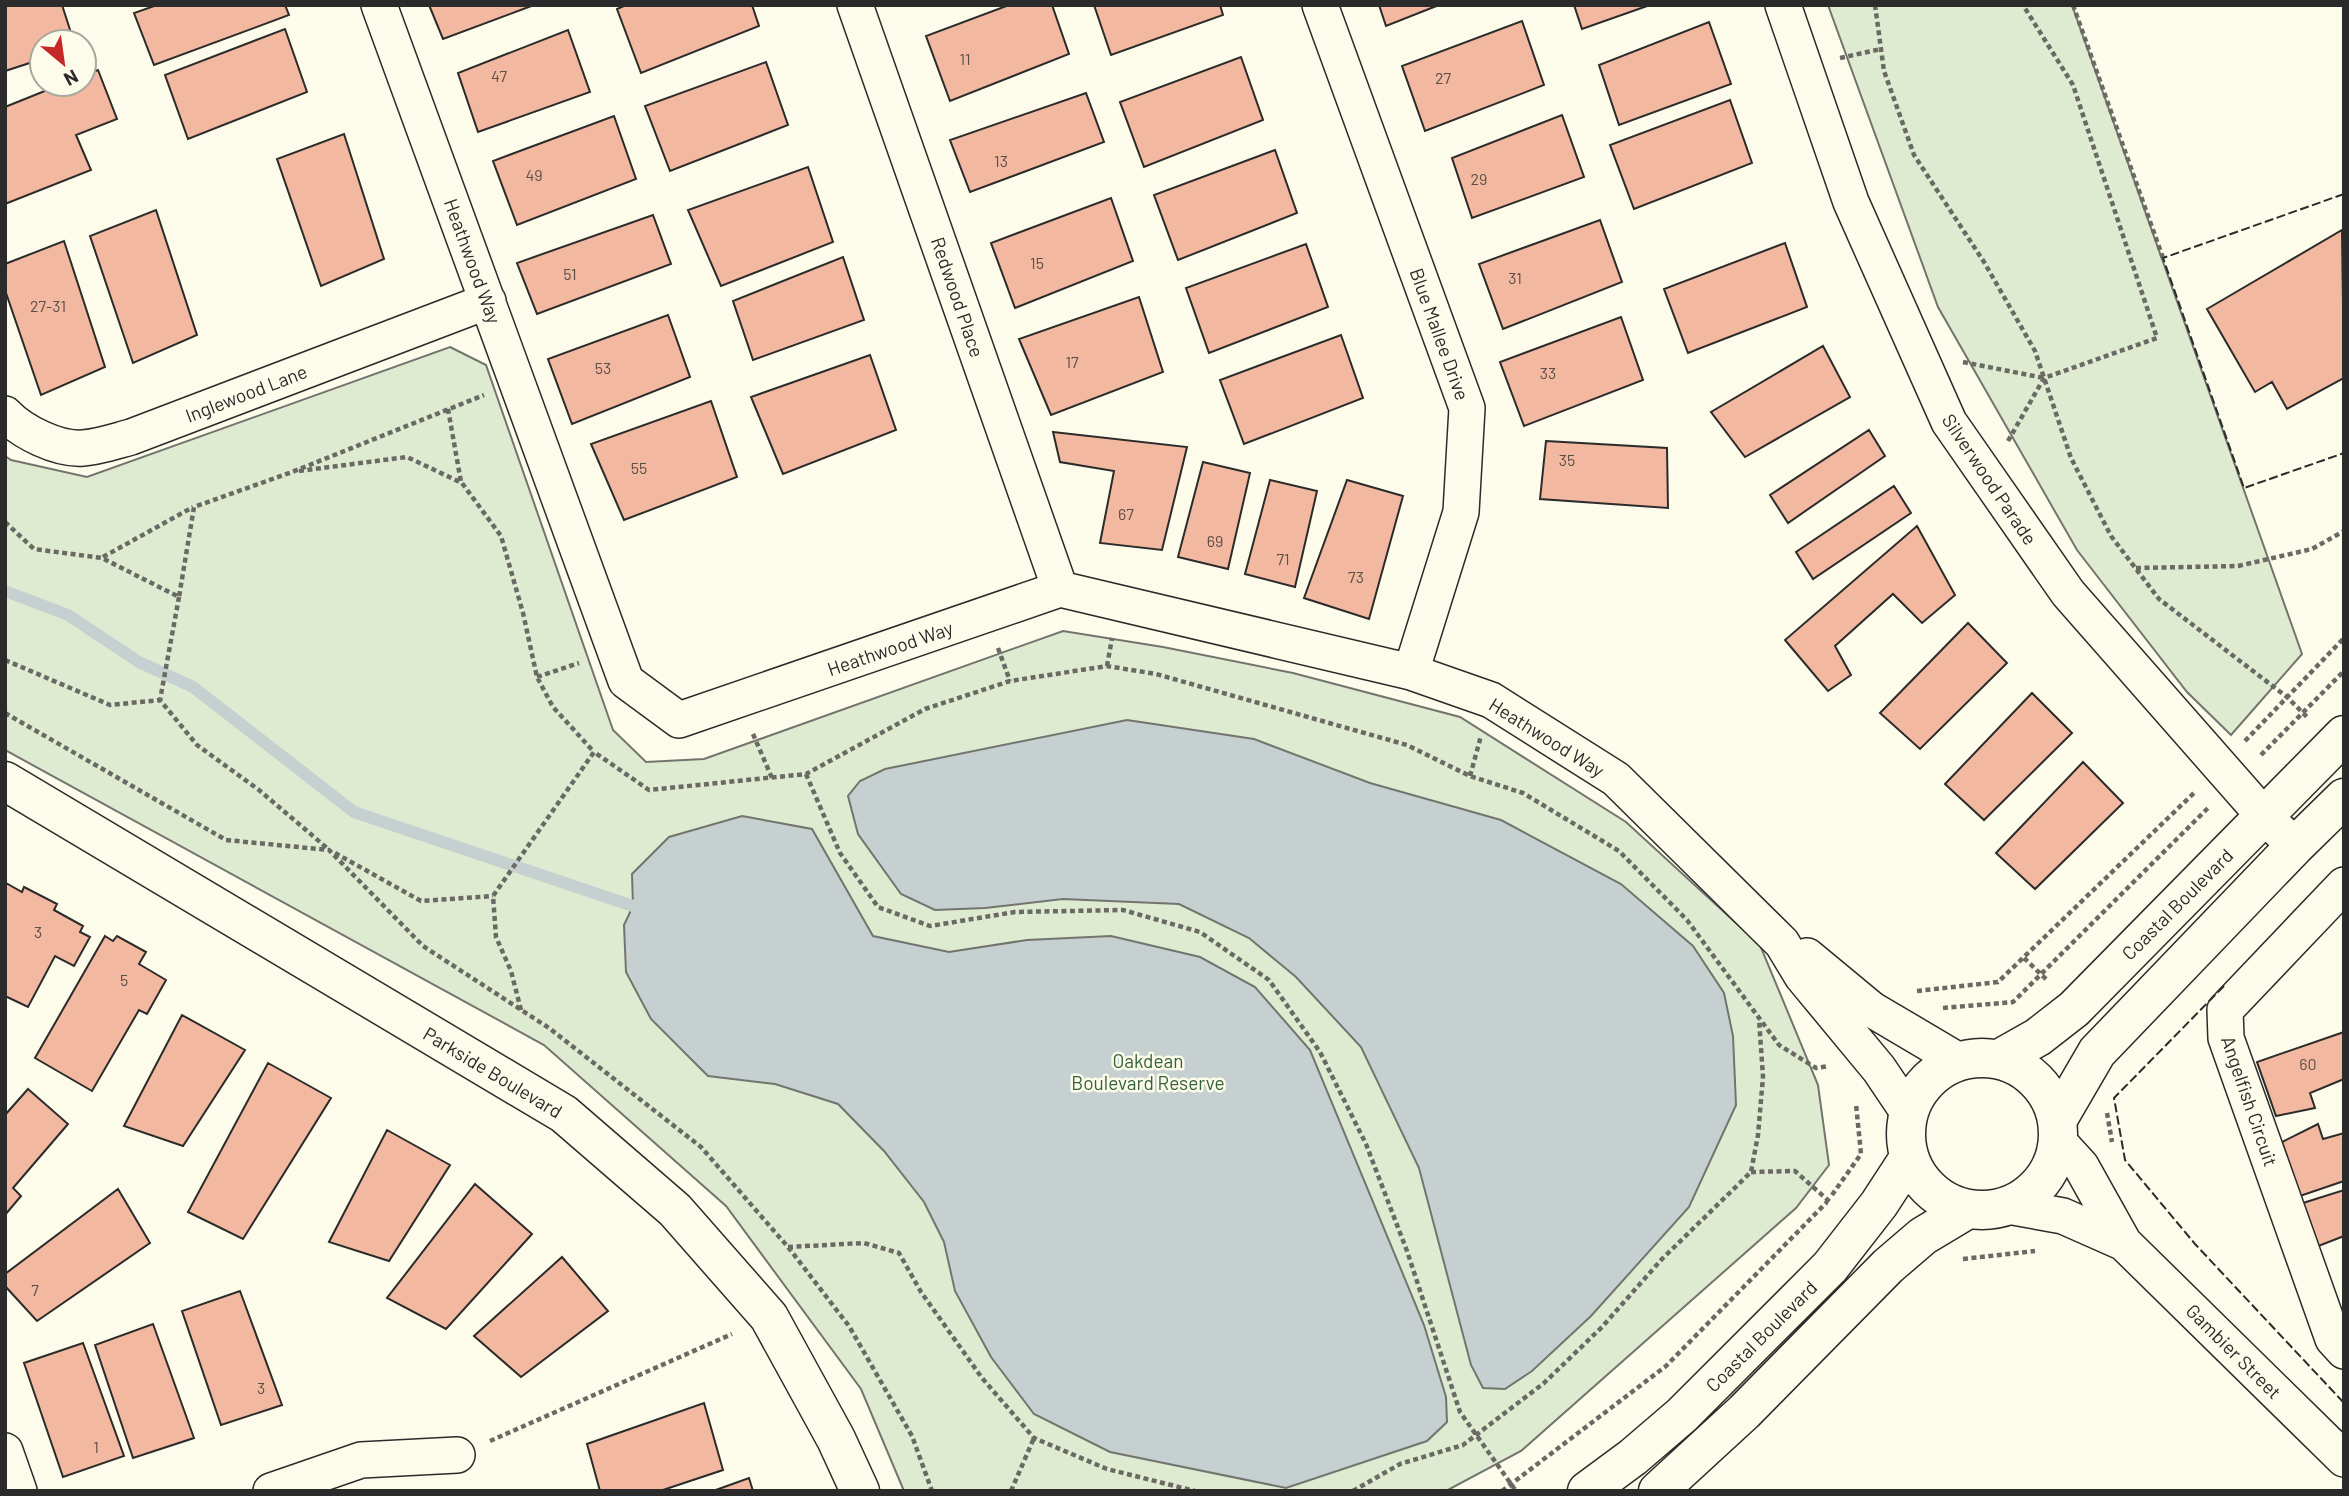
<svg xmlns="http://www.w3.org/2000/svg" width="2349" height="1496" font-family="Barlow,sans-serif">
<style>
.green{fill:#deebd1;stroke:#74746e;stroke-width:2}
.water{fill:#c7d0d0;stroke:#74746e;stroke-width:2}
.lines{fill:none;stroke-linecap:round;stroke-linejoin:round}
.stream{stroke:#c7d0d0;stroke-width:12}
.building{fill:#f2b8a0;stroke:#2b2b2b;stroke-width:2}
.street-casing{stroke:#2b2b2b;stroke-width:38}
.secondary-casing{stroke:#2b2b2b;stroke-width:41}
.path{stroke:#6a6964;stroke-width:4.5;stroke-dasharray:5 3.5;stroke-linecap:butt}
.street{stroke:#fdfbea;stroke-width:35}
.secondary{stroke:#fdfbea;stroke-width:38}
.fence{stroke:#2b2b2b;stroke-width:2;stroke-dasharray:9 3.5;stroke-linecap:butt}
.labels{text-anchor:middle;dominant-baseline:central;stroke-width:5;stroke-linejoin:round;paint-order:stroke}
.number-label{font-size:16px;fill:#5d4e48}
.street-label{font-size:19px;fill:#2b2b2b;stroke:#fdfbea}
.park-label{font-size:19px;fill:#34623c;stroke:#fdfbea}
</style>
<rect width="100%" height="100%" fill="#fdfbea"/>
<path class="green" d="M 1828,5 L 2072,5 L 2302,654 L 2231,735 L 2187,692 L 2077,550 L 1938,307 Z
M 450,347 L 486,365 L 613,730 L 646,762 L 704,759 L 1063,631 L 1163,647 L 1293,673 L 1460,717 L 1626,822 L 1760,945 L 1818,1085 L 1829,1165 L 1796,1208 L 1521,1451 L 1446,1491 L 904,1491 L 861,1389 L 726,1206 L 544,1045 L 5,750 L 5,456 L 11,460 L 87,477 Z"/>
<path class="water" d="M 1127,720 L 1254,739 L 1370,783 L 1501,820 L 1621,884 L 1693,946 L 1724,993 L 1733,1036 L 1736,1105 L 1689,1207 L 1591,1316 L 1532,1371 L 1505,1389 L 1483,1388 L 1471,1365 L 1419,1168 L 1361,1047 L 1296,977 L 1249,938 L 1179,904 L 1063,899 L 985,908 L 935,910 L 901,894 L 858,834 L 848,796 L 860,781 L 885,769 Z
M 742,816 L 812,829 L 873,936 L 949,952 L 1027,940 L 1111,936 L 1200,957 L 1255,987 L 1310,1050 L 1424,1325 L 1446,1397 L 1447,1422 L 1427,1441 L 1286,1488 L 1110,1452 L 1034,1414 L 991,1357 L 955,1291 L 944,1242 L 924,1202 L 884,1151 L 838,1104 L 775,1084 L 708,1076 L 651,1019 L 626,972 L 624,925 L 633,906 L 632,874 L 669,837 Z"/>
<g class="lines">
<path class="stream" d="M 5,591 L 68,615 L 139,662 L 193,687 L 354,812 L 633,906"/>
</g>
<path class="building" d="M 5,5 L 62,5 L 74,42 L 42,42 L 42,59 L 5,71 Z
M 157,5 L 285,5 L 289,15 L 154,65 L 134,13 Z
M 429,5 L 534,5 L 443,39 Z
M 626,5 L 752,5 L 759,26 L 641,73 L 617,9 Z
M 1009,5 L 1052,5 L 1069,54 L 950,101 L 926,36 Z
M 1094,5 L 1220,5 L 1223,15 L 1111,55 Z
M 1379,5 L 1439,5 L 1386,26 Z
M 1574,5 L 1650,5 L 1582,29 Z
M 1522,21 L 1544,85 L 1425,131 L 1402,66 Z
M 1709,22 L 1731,84 L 1619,125 L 1599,65 Z
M 285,29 L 307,92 L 188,139 L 165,75 Z
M 568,30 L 590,92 L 478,132 L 458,73 Z
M 1241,57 L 1263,120 L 1144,167 L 1120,102 Z
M 766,62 L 788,125 L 670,171 L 645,106 Z
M 98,70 L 117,119 L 76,135 L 91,170 L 5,204 L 5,107 L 62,84 L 84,84 L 84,75 Z
M 1086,93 L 1104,142 L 970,192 L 950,140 Z
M 1730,100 L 1752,163 L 1634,209 L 1610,145 Z
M 1562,115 L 1584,177 L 1472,218 L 1452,158 Z
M 614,116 L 636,179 L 517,225 L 493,161 Z
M 344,134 L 384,259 L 321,286 L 277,159 Z
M 1275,150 L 1297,213 L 1178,260 L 1154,195 Z
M 808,167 L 833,242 L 721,286 L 688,210 Z
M 1111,198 L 1133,261 L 1015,308 L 991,243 Z
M 156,210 L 197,335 L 133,363 L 90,236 Z
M 653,215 L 671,264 L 537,314 L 517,263 Z
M 1600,220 L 1622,282 L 1503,329 L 1479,264 Z
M 2342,230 L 2344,378 L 2287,409 L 2272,382 L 2255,392 L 2207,309 Z
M 64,241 L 105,367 L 41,395 L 5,290 L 5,264 Z
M 1785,243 L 1807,307 L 1688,353 L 1664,289 Z
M 1306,244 L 1328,307 L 1209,353 L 1186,288 Z
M 843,257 L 864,320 L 753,360 L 733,301 Z
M 1139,297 L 1163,372 L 1051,415 L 1019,339 Z
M 668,315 L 690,377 L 572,424 L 548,359 Z
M 1621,317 L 1643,380 L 1524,426 L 1500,362 Z
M 1341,335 L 1363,398 L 1244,444 L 1220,380 Z
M 1823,346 L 1850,397 L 1745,457 L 1711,412 Z
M 870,355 L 896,430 L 783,474 L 751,397 Z
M 711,401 L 737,477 L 624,520 L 591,444 Z
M 1869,430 L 1885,456 L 1788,523 L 1770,495 Z
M 1053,432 L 1187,447 L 1162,550 L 1100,543 L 1114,471 L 1060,462 Z
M 1546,441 L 1667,448 L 1668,508 L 1540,499 Z
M 1203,462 L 1250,473 L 1228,569 L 1178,557 Z
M 1270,480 L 1317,491 L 1295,587 L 1245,574 Z
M 1347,480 L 1403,496 L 1369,619 L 1304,598 Z
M 1894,486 L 1911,513 L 1813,579 L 1796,552 Z
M 1917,526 L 1955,595 L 1922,623 L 1893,594 L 1835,646 L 1851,675 L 1828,691 L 1785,640 Z
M 1968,623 L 2007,663 L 1920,749 L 1880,713 Z
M 2032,693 L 2072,733 L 1984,820 L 1945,784 Z
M 2083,762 L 2123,803 L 2035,889 L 1996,853 Z
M 6,883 L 22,892 L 24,887 L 57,904 L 54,910 L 83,926 L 80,932 L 90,937 L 74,966 L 55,956 L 28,1007 L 5,996 Z
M 105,936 L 113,941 L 117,936 L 146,952 L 139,964 L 166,980 L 147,1014 L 139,1010 L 92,1091 L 35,1058 Z
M 182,1015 L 245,1050 L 183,1146 L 124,1126 Z
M 2344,1032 L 2344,1079 L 2310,1093 L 2315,1108 L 2276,1116 L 2257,1062 Z
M 268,1063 L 331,1098 L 243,1239 L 188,1212 Z
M 28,1089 L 68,1124 L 13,1188 L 21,1196 L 5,1215 L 5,1115 Z
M 2318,1124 L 2323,1139 L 2344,1133 L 2344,1181 L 2300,1196 L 2282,1142 Z
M 387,1130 L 450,1165 L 389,1261 L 329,1242 Z
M 475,1184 L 532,1234 L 446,1329 L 387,1298 Z
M 118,1189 L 150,1243 L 37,1321 L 5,1286 L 5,1274 Z
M 2344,1190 L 2344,1236 L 2316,1247 L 2303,1203 Z
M 562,1257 L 608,1311 L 521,1377 L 474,1336 Z
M 240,1291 L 282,1405 L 221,1425 L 182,1311 Z
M 153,1324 L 194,1438 L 133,1458 L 95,1345 Z
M 83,1343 L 124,1456 L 63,1477 L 24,1363 Z
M 704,1403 L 723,1470 L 660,1491 L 600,1491 L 587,1444 Z
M 749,1478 L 753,1491 L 713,1491 Z"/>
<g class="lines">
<defs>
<path id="street" d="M 379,5 L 626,681 L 679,720 L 1060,589 L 1411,672 L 1491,700 L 1616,779 L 1782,943 L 1802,976 L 1879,1069 L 1908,1112
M 855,5 L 1060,589
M 1320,5 L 1467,408 L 1461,512 L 1411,672
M 1783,5 L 1851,202 L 1949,422 L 2068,593 L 2264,816 L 2295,846
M 5,414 C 22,432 58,450 83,448 C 99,447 116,441 131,437 L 488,301
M 2344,885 L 2225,1010 L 2226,1038 L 2333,1339 L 2344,1351
M 1807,956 L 1871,1009 L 1959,1061
M 2059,1142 L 2081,1166 L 2124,1243 L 2344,1459
M 2008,1206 L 2063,1216 L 2124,1243
M 5,1451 L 19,1491
M 271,1491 L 361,1460 L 457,1455"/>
<path id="secondary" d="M 5,781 L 564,1114 L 675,1210 L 769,1317 L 836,1439 L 860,1491
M1906 1134a76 76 0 1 1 152 0a76 76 0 1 1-152 0Z
M 1999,1059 L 2038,1037 L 2074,1009 L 2344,735
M 2058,1119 L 2097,1052 L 2295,846 L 2344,798
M 1587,1491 L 1633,1457 L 1682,1415 L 1830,1267 L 1879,1204 L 1909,1158
M 1658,1491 L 1744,1412 L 1888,1266 L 1923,1236 L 1968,1209"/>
</defs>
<use href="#street" class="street-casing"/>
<use href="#secondary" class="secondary-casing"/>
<path class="path" d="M 1875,5 L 1884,71 L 1914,155 L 1984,262 L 2035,351 L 2071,458 L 2111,536 L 2159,599 L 2287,697 L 2308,718
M 2073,5 L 2163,258
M 1840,58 L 1881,49
M 1963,362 L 2044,378
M 448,409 L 461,482
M 2008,441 L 2044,378 L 2157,338 L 2073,85 L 2023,5
M 299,471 L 407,457 L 462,483 L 501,536 L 523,613 L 537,677 L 553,707 L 594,752
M 5,522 L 34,549 L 102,558 L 179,597 L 194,507 L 292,472 L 484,395
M 103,557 L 193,507
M 2136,568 L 2238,566 L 2312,549 L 2344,531
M 179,597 L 160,700 L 197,745 L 259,790 L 327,848
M 998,648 L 1010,681
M 5,660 L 110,705 L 160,700
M 1107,666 L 1112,638
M 537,677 L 579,663
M 5,713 L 226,840 L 329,850 L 423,946 L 549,1028 L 701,1147 L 788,1247 L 849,1326 L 912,1436 L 932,1491
M 753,734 L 772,778
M 2245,741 L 2344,638
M 2261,755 L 2344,671
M 806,774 L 840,853 L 878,907 L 930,926 L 1015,912 L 1123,910 L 1200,932 L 1269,980 L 1320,1052 L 1366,1144 L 1407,1251 L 1460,1412 L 1516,1491
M 1470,776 L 1481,736
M 335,853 L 421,901 L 493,896
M 2024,958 L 2048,981
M 1917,991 L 1998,982 L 2195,792
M 1943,1008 L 2013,1002 L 2208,808
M 521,1010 L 511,971 L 496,937 L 493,896 L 594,752 L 649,790 L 806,774 L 925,709 L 1010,681 L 1107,666 L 1156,674 L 1407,745 L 1470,776 L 1523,793 L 1619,851 L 1687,920 L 1779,1045 L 1816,1068 L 1829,1066
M 2107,1113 L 2112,1142
M 1751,1172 L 1795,1171 L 1830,1202
M 1832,1195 L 1861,1154 L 1856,1104
M 788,1247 L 864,1243 L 899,1253 L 921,1292 L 982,1378 L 1034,1438 L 1107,1469 L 1195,1491
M 1963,1259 L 2035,1251
M 490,1441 L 732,1334
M 1011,1491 L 1034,1438
M 1353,1491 L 1400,1464 L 1463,1445 L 1544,1383 L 1602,1327 L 1662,1259 L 1751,1172 L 1758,1135 L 1763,1077 L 1759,1019
M 1502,1491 L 1666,1366 L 1827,1202"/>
<use href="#street" class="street"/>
<use href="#secondary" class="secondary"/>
<path class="fence" d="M 2344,194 L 2163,258 L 2244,488 L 2344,453
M 2224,986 L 2114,1098 L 2125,1160 L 2195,1244 L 2344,1403"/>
</g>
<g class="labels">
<g class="number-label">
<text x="965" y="58">11</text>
<text x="499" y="75">47</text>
<text x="1443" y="77">27</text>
<text x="1001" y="160">13</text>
<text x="534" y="174">49</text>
<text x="1479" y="178">29</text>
<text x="1037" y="262">15</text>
<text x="570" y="273">51</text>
<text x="1515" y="277">31</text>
<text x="48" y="305">27-31</text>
<text x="1072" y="361">17</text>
<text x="603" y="367">53</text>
<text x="1548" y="372">33</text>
<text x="1567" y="459">35</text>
<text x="639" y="467">55</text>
<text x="1126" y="513">67</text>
<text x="1215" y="540">69</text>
<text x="1283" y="558">71</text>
<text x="1356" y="576">73</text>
<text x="38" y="931">3</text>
<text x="124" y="979">5</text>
<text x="2308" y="1063">60</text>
<text x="35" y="1289">7</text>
<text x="261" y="1387">3</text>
<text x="96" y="1446">1</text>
</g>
<g class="street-label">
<text transform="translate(473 261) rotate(70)">Heathwood Way</text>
<text transform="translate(958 297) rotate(71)">Redwood Place</text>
<text transform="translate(1440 334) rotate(70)">Blue Mallee Drive</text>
<text transform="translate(246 393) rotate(-21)">Inglewood Lane</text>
<text transform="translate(1990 479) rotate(56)">Silverwood Parade</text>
<text transform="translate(890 648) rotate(-19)">Heathwood Way</text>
<text transform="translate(1547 737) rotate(32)">Heathwood Way</text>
<text transform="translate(2177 904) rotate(-45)">Coastal Boulevard</text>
<text transform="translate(493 1072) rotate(31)">Parkside Boulevard</text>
<text transform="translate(2250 1101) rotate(71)">Angelfish Circuit</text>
<text transform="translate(1761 1336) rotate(-45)">Coastal Boulevard</text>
<text transform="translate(2234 1351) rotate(45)">Gambier Street</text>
</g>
<g class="park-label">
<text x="1148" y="1060">Oakdean<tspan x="1148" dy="22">Boulevard Reserve</tspan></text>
</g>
</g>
<rect width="2349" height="1496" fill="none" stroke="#2b2b2b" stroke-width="14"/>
<g transform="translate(63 63) rotate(151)"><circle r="33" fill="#fdfbea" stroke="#a9a89e" stroke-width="2"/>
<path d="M0-5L12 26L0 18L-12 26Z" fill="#c62828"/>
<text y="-10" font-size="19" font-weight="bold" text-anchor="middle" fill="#2b2b2b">N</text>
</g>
</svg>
